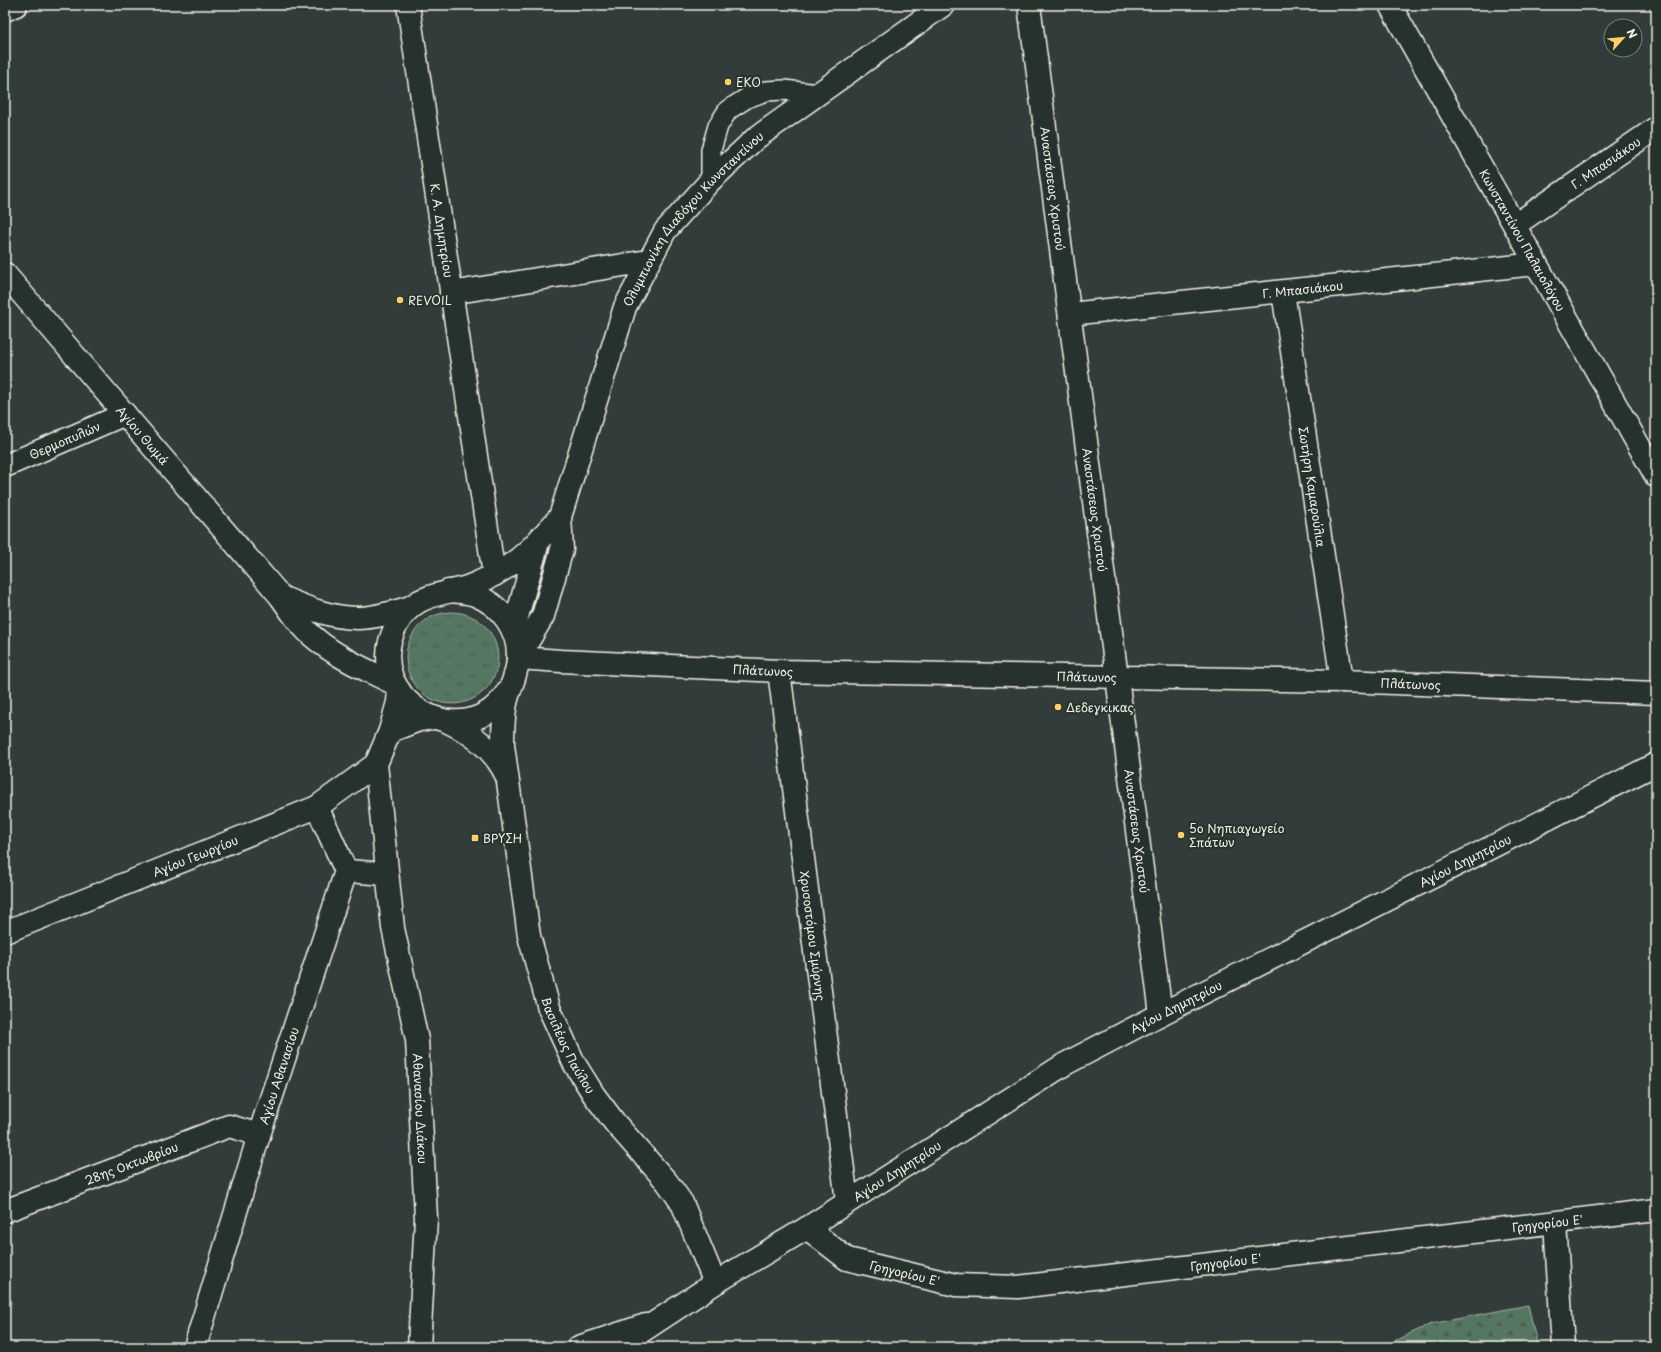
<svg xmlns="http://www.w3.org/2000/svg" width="1661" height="1352" font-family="'Playpen Sans',sans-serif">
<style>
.forest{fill:url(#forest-firs);stroke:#a4b4a4}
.park{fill:url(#park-tufts);stroke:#a4b4a4}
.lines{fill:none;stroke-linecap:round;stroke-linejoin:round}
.lane-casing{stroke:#f4f1e8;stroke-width:22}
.street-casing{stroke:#f4f1e8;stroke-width:25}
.secondary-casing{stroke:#f4f1e8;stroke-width:25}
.lane{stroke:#26332d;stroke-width:19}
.street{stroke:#26332d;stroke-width:22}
.secondary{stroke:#26332d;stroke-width:22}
.poi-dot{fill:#ffd166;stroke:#26332d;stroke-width:1.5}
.labels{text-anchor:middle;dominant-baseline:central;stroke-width:4;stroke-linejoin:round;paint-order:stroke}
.poi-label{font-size:12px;fill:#f4f1e8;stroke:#26332d;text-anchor:start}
.street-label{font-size:12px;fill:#f4f1e8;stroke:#26332d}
</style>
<defs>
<pattern id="forest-firs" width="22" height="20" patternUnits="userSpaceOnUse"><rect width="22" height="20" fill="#547661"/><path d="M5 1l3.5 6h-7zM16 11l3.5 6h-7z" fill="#4e5d52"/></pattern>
<pattern id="park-tufts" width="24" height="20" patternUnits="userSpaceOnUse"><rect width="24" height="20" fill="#547661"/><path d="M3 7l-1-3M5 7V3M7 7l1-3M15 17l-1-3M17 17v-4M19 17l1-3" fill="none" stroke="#4e5d52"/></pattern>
</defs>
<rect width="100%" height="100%" fill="#323d3b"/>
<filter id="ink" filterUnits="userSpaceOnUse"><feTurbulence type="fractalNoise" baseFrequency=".025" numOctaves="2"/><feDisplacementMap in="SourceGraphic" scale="8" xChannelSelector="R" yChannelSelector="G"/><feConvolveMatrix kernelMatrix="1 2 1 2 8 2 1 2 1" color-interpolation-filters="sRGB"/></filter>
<g filter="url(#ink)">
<path class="forest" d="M 1528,1305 L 1538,1347 L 1381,1347 L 1431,1324 Z"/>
<path class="park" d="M406 658a46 46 0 1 1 92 0a46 46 0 1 1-92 0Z"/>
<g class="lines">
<defs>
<path id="lane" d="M 711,180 L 711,150 L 718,126 L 728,110 L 747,98 L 766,91 L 784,90 L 818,94"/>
<g id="street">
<path id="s1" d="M 408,5 L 494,575"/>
<path id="s2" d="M 1029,5 L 1161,1014"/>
<path id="s3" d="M 1390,5 L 1656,476"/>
<path d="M 5,10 L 16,5"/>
<path id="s4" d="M 1515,225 L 1656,128"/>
<path id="s5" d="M 1283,292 L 1342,681"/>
<path d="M 451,293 L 648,261"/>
<path id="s6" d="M 1070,314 L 1536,264"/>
<path id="s7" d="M 5,466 L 125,414"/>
<path id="s8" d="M 779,671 L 847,1201"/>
<path id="s9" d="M 399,690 L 398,702 L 390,731 L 376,764 L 393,928 L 417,1040 L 426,1218 L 419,1347"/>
<path d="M 390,731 L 419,720 L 433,718"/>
<path d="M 346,871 L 387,874"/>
<path id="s10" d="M 5,932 L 317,807 L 376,764"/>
<path id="s11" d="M 5,1211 L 229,1126 L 259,1135"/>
<path d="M 1555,1223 L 1563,1347"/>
<path id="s12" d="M 807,1228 L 847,1259 L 956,1285 L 1018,1287 L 1656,1210"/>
<path id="s13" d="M 195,1347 L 259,1135 L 346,871 L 317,807"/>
<path d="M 579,1347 L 646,1325"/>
</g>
<g id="secondary">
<path id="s14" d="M 5,274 L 281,597 C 291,612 302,628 317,640 C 340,659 369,671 395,684"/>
<path id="s15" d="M 448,591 C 457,592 467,592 475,595 C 501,605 519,630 518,658 C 518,672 511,685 507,699 C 503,714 503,730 503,745 L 529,936 L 549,1008 L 574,1063 L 594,1095 L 615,1123 L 667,1182 L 682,1203 L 715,1283"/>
<path d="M 281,597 C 305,607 330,618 357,618 C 375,618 394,612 411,607"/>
<path d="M 513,631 L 538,542"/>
<path id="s16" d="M 518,658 L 561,661 L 779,671 L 1342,681 L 1656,693"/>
<path id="s17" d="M 518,658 L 543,616 L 562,549 L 560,517 L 625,307 L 665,231 L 711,180 L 756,138 L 943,5"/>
<path d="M 509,689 C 468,761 358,700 396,626 C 413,594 437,596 467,587 C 481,582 495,575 507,567 C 528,554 543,535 560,517"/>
<path d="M 446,721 C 470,732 494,749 506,775"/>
<path id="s18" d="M 618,1347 L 715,1283 L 807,1228 L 1065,1064 L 1161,1014 L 1656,764"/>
</g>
</defs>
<use href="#lane" class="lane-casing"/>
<use href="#street" class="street-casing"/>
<use href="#secondary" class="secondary-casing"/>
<use href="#lane" class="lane"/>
<use href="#street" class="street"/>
<use href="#secondary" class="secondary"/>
</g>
</g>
<g class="poi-dot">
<circle cx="728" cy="82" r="4"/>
<circle cx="400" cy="300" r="4"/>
<circle cx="1058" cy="707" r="4"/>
<circle cx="1181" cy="835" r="4"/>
<rect x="471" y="834" width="8" height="8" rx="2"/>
</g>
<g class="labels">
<g class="poi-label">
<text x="736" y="82">EKO</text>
<text x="408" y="300">REVOIL</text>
<text x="1066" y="707">Δεδεγκικας</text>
<text x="1189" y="828">5ο Νηπιαγωγείο<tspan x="1189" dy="14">Σπάτων</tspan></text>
<text x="483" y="838">ΒΡΥΣΗ</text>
</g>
<g class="street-label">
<text stroke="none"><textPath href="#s4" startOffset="110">Γ. Μπασιάκου</textPath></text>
<text stroke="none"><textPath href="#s2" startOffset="185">Αναστάσεως Χριστού</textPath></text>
<text stroke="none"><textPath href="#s17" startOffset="483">Ολυμπιονίκη Διαδόχου Κωνσταντίνου</textPath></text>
<text stroke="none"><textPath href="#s1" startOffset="228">Κ. Α. Δημητρίου</textPath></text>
<text stroke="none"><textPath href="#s3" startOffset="270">Κωνσταντίνου Παλαιολόγου</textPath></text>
<text stroke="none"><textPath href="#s6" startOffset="234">Γ. Μπασιάκου</textPath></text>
<text stroke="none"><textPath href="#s14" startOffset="212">Αγίου Θωμά</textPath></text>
<text stroke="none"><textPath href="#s7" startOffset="65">Θερμοπυλών</textPath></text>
<text stroke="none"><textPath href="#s5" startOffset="197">Σωτήρη Καμαρούλια</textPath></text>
<text stroke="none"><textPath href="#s2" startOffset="509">Αναστάσεως Χριστού</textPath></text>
<text stroke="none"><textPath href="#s16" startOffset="245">Πλάτωνος</textPath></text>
<text stroke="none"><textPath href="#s16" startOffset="569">Πλάτωνος</textPath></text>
<text stroke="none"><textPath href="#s16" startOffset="893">Πλάτωνος</textPath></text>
<text stroke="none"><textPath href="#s2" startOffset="833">Αναστάσεως Χριστού</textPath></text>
<text stroke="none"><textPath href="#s10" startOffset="205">Αγίου Γεωργίου</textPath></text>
<text stroke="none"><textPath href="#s18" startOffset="978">Αγίου Δημητρίου</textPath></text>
<text stroke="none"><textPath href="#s8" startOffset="267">Χρυσοστόμου Σμύρνης</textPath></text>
<text stroke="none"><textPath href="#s18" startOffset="654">Αγίου Δημητρίου</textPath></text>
<text stroke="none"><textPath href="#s15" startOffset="507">Βασιλέως Παύλου</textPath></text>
<text stroke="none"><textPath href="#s13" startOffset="284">Αγίου Αθανασίου</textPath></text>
<text stroke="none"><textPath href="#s9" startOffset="426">Αθανασίου Διάκου</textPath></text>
<text stroke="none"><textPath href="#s11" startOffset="135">28ης Οκτωβρίου</textPath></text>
<text stroke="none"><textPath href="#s18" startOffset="330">Αγίου Δημητρίου</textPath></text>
<text stroke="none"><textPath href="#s12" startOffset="758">Γρηγορίου Ε'</textPath></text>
<text stroke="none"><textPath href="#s12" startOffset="434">Γρηγορίου Ε'</textPath></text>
<text stroke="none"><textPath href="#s12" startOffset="110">Γρηγορίου Ε'</textPath></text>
</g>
</g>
<rect width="1661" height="1352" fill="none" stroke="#26332d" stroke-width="20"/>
<rect x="10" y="10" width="1641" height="1332" fill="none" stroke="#f4f1e8" stroke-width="1.5" filter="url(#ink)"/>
<g transform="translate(1623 38) rotate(63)"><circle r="19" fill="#26332d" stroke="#787f78"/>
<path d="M0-3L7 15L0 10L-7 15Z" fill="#ffd166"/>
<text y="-6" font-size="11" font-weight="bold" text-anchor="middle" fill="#f4f1e8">N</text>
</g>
</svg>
